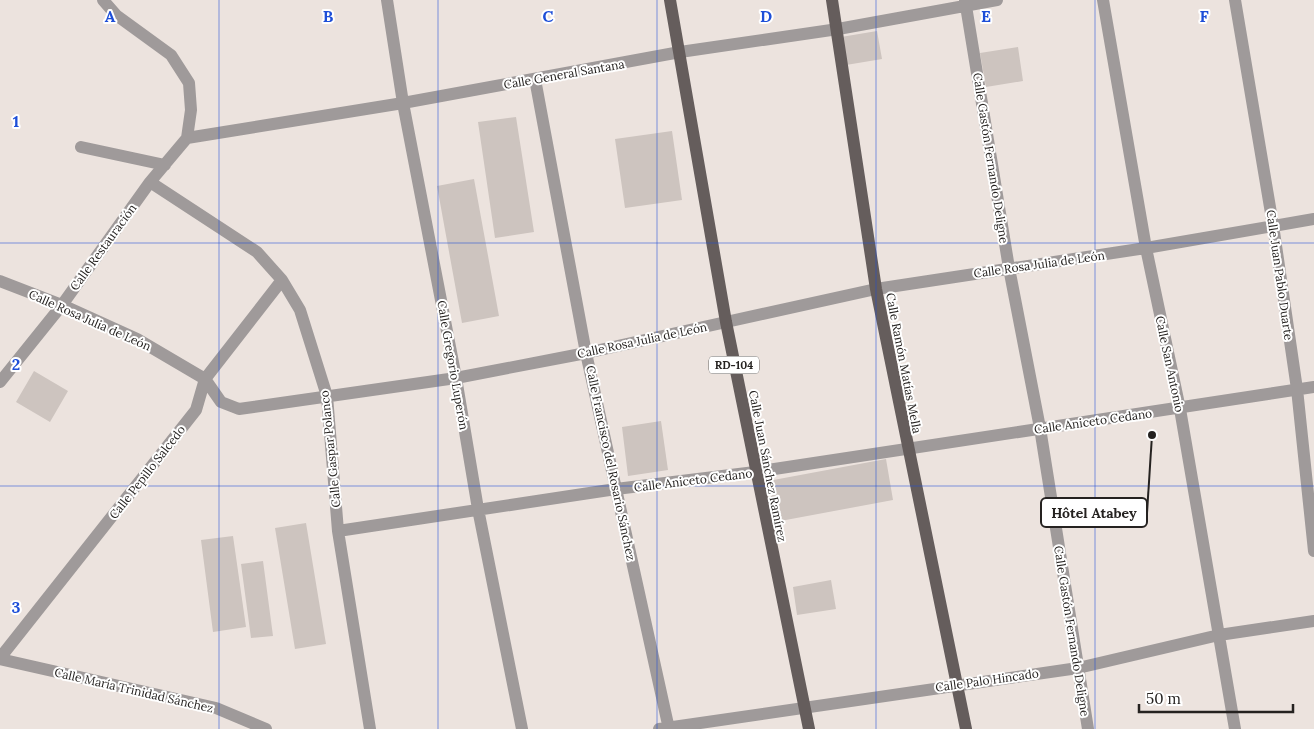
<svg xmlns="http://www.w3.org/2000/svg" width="1314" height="729" font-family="Lora,serif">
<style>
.building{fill:#cdc4bf}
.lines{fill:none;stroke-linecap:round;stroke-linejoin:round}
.minor{stroke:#9f9a9a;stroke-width:12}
.major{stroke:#655d5c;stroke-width:12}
.grid{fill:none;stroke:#1d4ed8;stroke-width:1;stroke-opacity:0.55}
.labels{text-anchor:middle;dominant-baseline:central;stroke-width:4;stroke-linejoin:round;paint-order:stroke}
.shield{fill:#fff;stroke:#666463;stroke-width:1}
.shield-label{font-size:11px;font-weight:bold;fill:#252220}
.street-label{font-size:12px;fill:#252220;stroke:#fff}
.grid-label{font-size:16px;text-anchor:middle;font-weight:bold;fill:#1d4ed8;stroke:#fff;stroke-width:4;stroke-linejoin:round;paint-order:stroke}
.leader{fill:none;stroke:#252220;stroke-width:2}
.callout-dot{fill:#252220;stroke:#fff;stroke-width:2}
.callout{fill:#fff;stroke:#252220;stroke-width:2}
.callout-label{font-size:14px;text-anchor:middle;font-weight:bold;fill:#252220}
</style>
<rect width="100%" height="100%" fill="#ece3de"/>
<path class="building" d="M 877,31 L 882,59 L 846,65 L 841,37 Z
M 1018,47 L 1023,81 L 986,87 L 980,53 Z
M 516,117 L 534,232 L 495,238 L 478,122 Z
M 672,131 L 682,200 L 625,208 L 615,139 Z
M 474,179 L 499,316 L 462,323 L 437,186 Z
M 34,371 L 68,391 L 50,422 L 16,402 Z
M 661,421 L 668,470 L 628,476 L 622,427 Z
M 886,459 L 893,500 L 775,522 L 768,481 Z
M 306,523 L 326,644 L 295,649 L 275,528 Z
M 233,536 L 246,627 L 213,632 L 201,540 Z
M 263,561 L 273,636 L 251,638 L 241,564 Z
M 831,580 L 836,609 L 797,615 L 793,587 Z"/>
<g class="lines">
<path class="minor" d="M 103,0 L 116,15 L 171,55 L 189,83 L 191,110 L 187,138
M 387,0 L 403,103 L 456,378 L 478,509 L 522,729
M 965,0 L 1009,268 L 1040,428 L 1088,729
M 1103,0 L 1146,248 L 1180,409 L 1235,729
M 1235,0 L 1273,225 L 1297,389 L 1314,551
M 535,79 L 586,353 L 669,729
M 81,147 L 165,165
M 150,182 L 257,252 L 282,280 L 300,310 L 327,396 L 338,531 L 370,729
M 0,281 L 62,305 L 137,339 L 205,379 L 221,402 L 239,409 L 456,378 L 586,353 L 876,289 L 1146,248 L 1314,219
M 0,382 L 62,305 L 150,182 L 187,138 L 403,103 L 680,52 L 838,29 L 997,0
M 338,531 L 616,489 L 755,472 L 1314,387
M 0,658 L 196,410 L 205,379 L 282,280
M 0,659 L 216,708 L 266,729
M 659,729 L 1078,668 L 1219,635 L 1314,621"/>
<path class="major" d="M 670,0 L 726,322 L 809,729
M 832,0 L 876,289 L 966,729"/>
</g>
<path class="grid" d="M 219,0 L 219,729M 438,0 L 438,729M 657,0 L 657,729M 876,0 L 876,729M 1095,0 L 1095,729M 0,243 L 1314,243M 0,486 L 1314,486"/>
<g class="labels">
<rect class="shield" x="709" y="356.5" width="50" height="17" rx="4"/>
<g class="shield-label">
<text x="734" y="365">RD-104</text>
</g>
<g class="street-label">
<text transform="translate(564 74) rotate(-10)">Calle General Santana</text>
<text transform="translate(991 158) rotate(81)">Calle Gastón Fernando Deligne</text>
<text transform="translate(103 247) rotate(-54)">Calle Restauración</text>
<text transform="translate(1039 264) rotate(-8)">Calle Rosa Julia de León</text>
<text transform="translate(1280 275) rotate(82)">Calle Juan Pablo Duarte</text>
<text transform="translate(90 320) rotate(24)">Calle Rosa Julia de León</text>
<text transform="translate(642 340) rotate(-12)">Calle Rosa Julia de León</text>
<text transform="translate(904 363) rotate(79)">Calle Ramón Matías Mella</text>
<text transform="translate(1170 364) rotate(78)">Calle San Antonio</text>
<text transform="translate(453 365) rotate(80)">Calle Gregorio Luperón</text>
<text transform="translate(1093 421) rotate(-8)">Calle Aniceto Cedano</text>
<text transform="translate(330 449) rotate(-96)">Calle Gaspar Polanco</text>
<text transform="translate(611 463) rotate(78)">Calle Francisco del Rosario Sánchez</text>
<text transform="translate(768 466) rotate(79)">Calle Juan Sánchez Ramírez</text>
<text transform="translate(147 472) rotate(-52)">Calle Pepillo Salcedo</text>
<text transform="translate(693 480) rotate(-7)">Calle Aniceto Cedano</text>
<text transform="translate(1072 631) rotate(81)">Calle Gastón Fernando Deligne</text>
<text transform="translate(987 680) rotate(-8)">Calle Palo Hincado</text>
<text transform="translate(134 690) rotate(13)">Calle María Trinidad Sánchez</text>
</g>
</g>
<g class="grid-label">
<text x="110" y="22">A</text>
<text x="328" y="22">B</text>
<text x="548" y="22">C</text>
<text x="766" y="22">D</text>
<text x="986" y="22">E</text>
<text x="1204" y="22">F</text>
<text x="16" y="127">1</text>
<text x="16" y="370">2</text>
<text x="16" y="613">3</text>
</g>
<path class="leader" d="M1152 435L1147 513"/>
<circle class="callout-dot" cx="1152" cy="435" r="5"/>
<rect class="callout" x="1041" y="498" width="106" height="29" rx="5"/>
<g class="callout-label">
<text x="1094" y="518">Hôtel Atabey</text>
</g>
<path d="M1139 704v8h154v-8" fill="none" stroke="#252220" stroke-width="2.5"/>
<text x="1146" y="704" font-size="15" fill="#252220" stroke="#ffffff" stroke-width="4" paint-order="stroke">50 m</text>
</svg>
